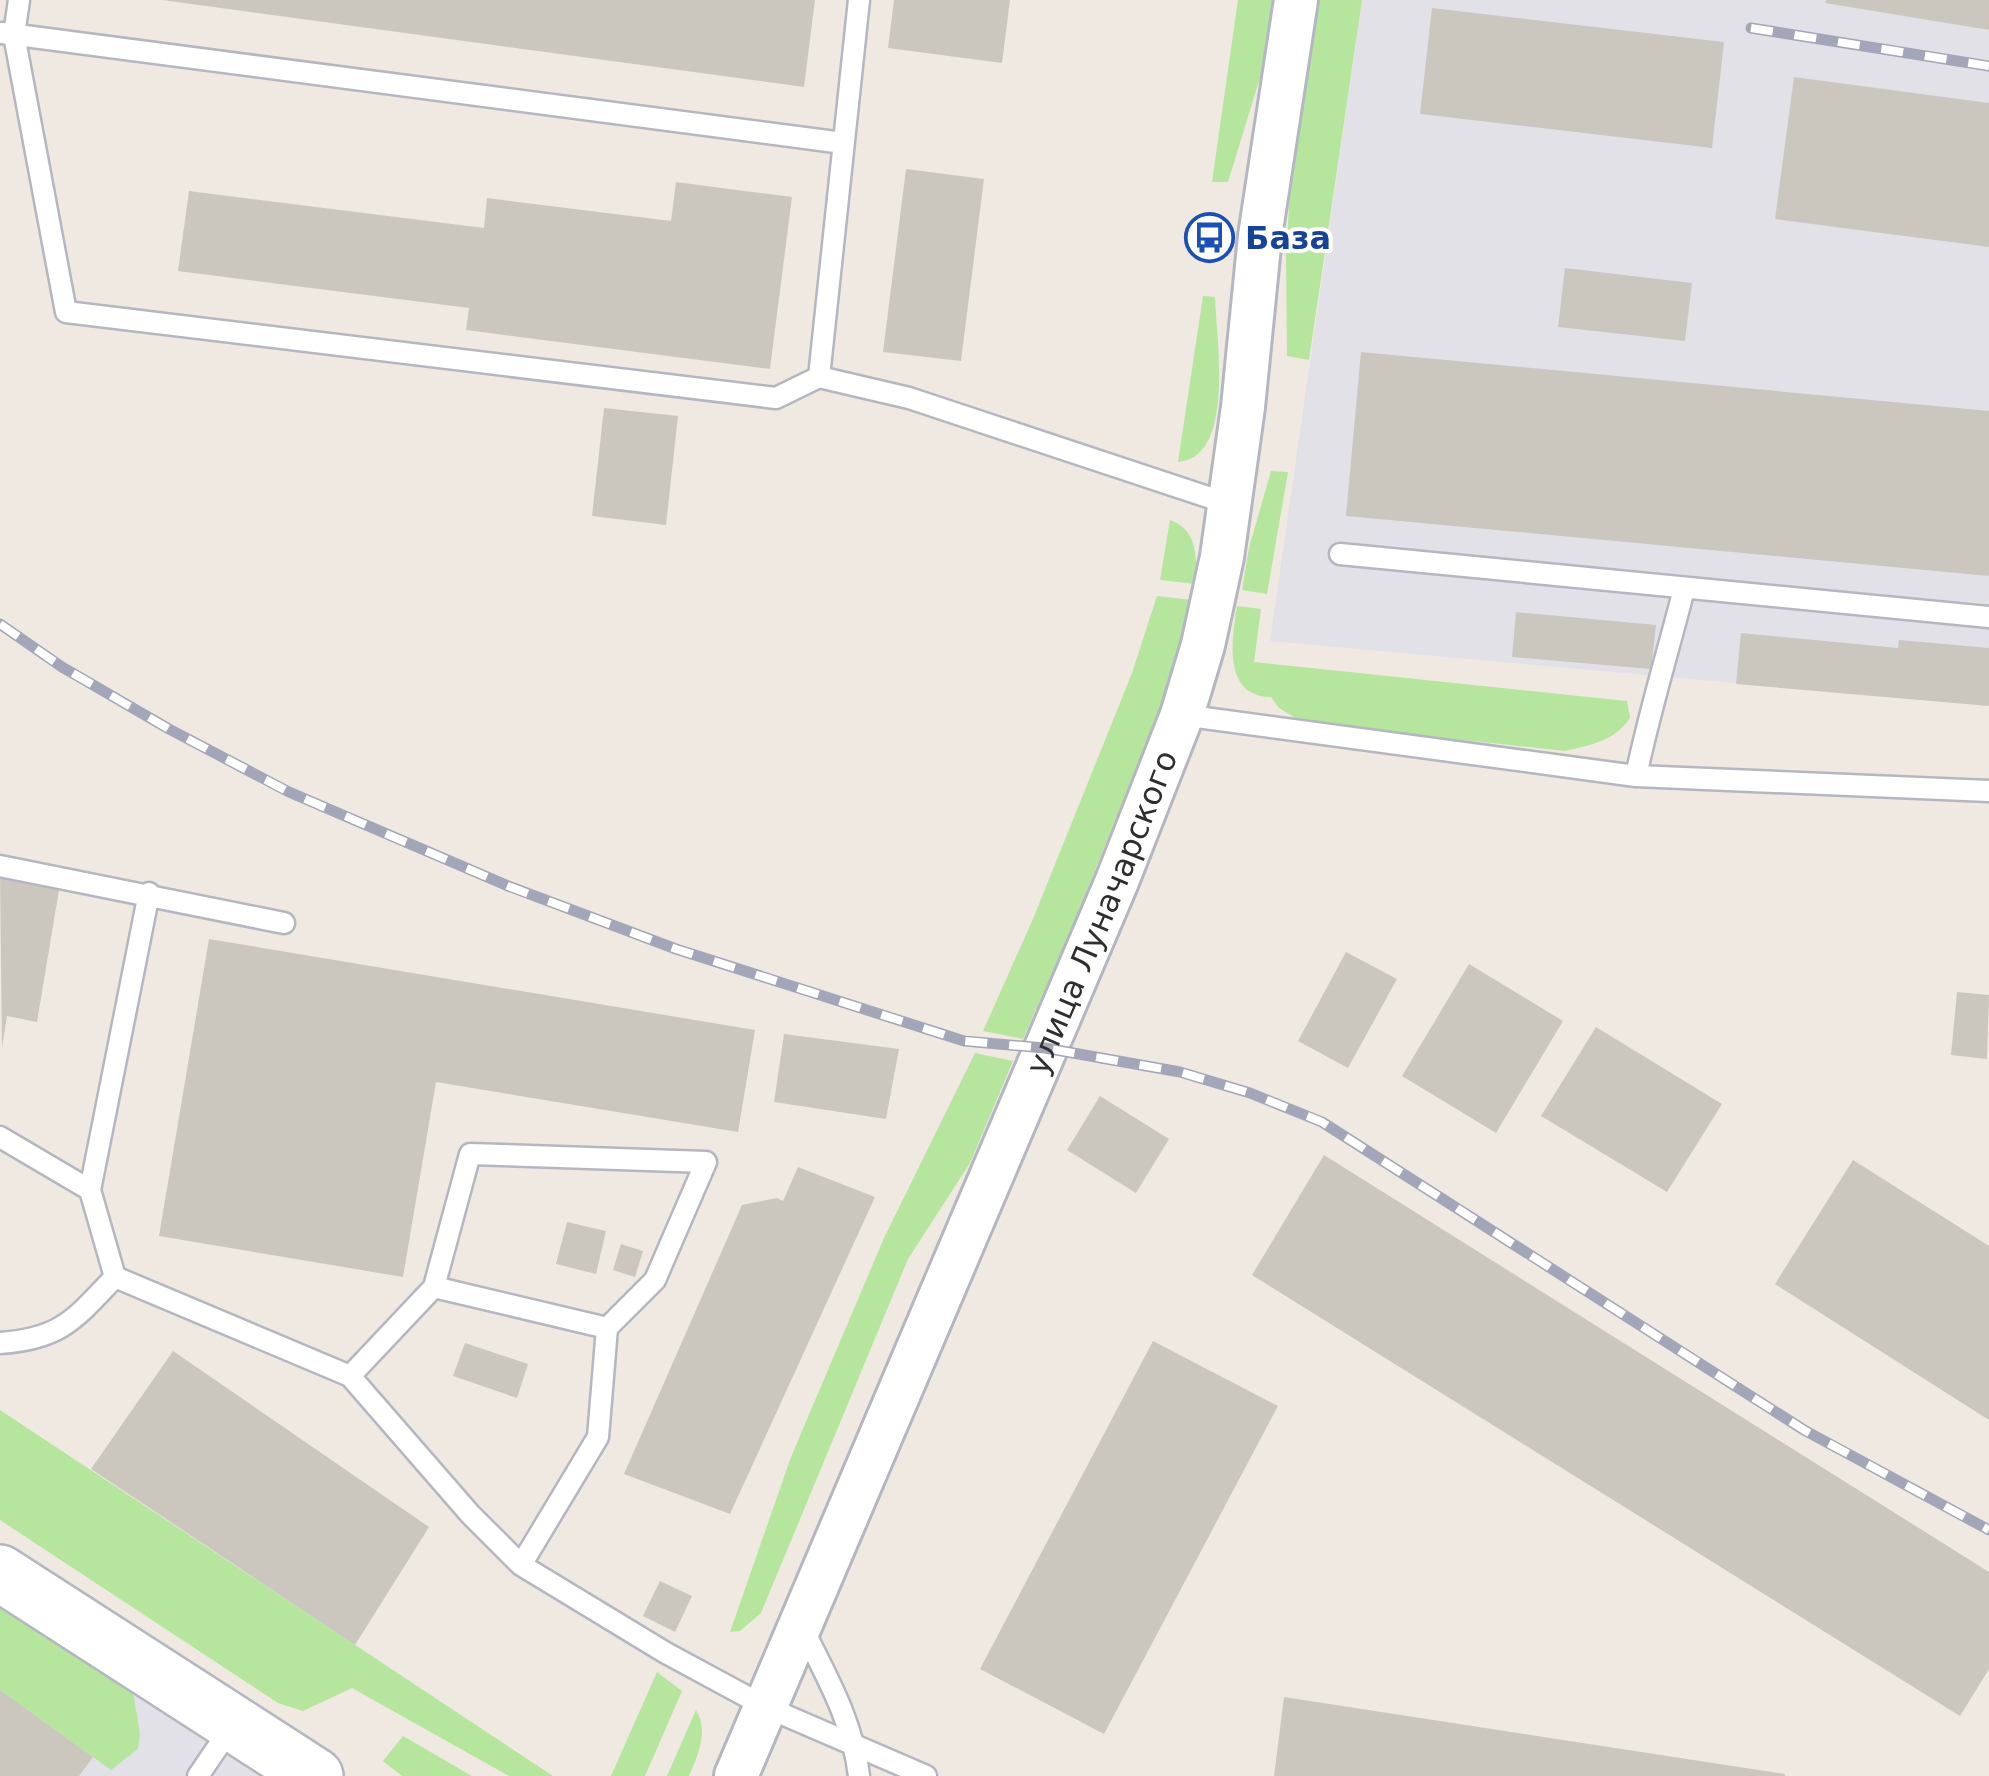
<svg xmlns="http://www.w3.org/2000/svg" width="1989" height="1776" font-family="'DejaVu Sans',sans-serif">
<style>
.industrial{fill:#e3e1e8}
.green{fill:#b6e59e}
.building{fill:#cbc7bf}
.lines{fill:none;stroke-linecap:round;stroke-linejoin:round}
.lane-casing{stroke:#b4b7c1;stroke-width:25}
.street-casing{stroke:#b4b7c1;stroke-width:48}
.secondary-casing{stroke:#b4b7c1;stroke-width:60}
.lane{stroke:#fff;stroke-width:20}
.street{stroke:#fff;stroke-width:42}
.secondary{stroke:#fff;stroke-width:55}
.rail-casing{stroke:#a3a6b8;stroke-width:11}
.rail{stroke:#fff;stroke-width:8;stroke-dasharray:22;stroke-linecap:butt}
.labels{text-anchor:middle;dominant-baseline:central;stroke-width:8;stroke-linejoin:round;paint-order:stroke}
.transit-label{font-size:32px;font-weight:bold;fill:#164399;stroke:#fff;text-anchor:start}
.street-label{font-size:32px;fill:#2e2e2e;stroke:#fff}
</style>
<rect width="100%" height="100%" fill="#efe9e1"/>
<path class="industrial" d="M 1362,0 L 1989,0 L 1989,706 L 1270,641 Z
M 0,1595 L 276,1776 L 0,1776 Z"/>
<path class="green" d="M 1238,0 L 1274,0 L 1267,55 L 1228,182 L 1212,182 Z
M 1316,0 L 1362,0 L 1309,360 L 1287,356 L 1286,253 L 1290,192 Z
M 1203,296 L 1215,297 C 1216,337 1236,458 1178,462 Z
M 1271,471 L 1288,472 L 1267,594 L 1242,590 L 1249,548 Z
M 1170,520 C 1199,530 1196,559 1196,584 L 1160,580 Z
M 1157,596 L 1191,600 L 1179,653 L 1160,708 L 1072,928 L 1023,1039 L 983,1031 L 1033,919 L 1132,673 Z
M 1237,606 L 1261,609 L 1254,662 L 1627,701 L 1630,718 C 1615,741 1590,745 1565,751 L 1304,723 L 1279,708 L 1271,697 C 1222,697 1232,638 1237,606 Z
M 975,1053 L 1013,1061 L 970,1163 L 908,1259 L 761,1613 L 740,1631 L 730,1632 L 791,1457 L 884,1238 Z
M 0,1410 L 553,1776 L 509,1776 L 352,1688 L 303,1711 L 278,1703 L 0,1520 Z
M 0,1604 L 133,1691 L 140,1734 L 138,1749 L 111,1770 L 0,1690 Z
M 657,1672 L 682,1691 L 645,1776 L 611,1776 Z
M 696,1710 C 709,1731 698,1755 689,1776 L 667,1776 Z
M 403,1736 L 472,1776 L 402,1776 L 383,1761 Z"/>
<path class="building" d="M 162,0 L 815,0 L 804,87 Z
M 894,0 L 1010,0 L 1002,63 L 888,48 Z
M 1826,0 L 1989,0 L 1989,30 L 1825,3 Z
M 1432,8 L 1724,42 L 1712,148 L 1420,114 Z
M 1794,77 L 1989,103 L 1989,247 L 1775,219 Z
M 906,169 L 984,179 L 961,361 L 883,352 Z
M 676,182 L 792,197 L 770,369 L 466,330 L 469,308 L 178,271 L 189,191 L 484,228 L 487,198 L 671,221 Z
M 1565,268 L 1692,283 L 1685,341 L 1558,327 Z
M 1361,352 L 1989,411 L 1989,576 L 1346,516 Z
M 604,408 L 678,416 L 666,525 L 592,516 Z
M 1516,612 L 1656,625 L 1651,669 L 1512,657 Z
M 1741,633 L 1898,648 L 1899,640 L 1989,648 L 1989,706 L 1736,684 Z
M 0,874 L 60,884 L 37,1022 L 7,1016 L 2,1048 Z
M 209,939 L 755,1030 L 738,1132 L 436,1082 L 403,1277 L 159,1236 Z
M 1346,952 L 1397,979 L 1348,1068 L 1298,1041 Z
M 1469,964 L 1563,1021 L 1496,1133 L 1402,1076 Z
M 1957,992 L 1989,995 L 1987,1059 L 1951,1055 Z
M 1596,1027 L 1722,1104 L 1667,1192 L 1541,1116 Z
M 784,1034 L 899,1049 L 886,1119 L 774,1102 Z
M 1100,1096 L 1169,1139 L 1136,1193 L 1067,1150 Z
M 1324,1155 L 1989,1572 L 1989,1669 L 1960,1716 L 1252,1275 Z
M 1853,1160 L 1989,1246 L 1989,1420 L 1775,1284 Z
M 798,1167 L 875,1197 L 730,1514 L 624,1474 L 742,1205 L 777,1198 L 783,1201 Z
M 567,1222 L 606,1231 L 596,1274 L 556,1264 Z
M 621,1244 L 643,1251 L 635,1277 L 613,1270 Z
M 1153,1341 L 1278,1406 L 1104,1734 L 980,1669 Z
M 465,1343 L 528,1364 L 517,1398 L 453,1376 Z
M 173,1351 L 429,1527 L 355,1645 L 91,1469 Z
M 660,1581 L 692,1596 L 675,1632 L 643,1616 Z
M 0,1690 L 93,1757 L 79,1776 L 0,1776 Z
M 1284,1697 L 1785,1774 L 1785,1776 L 1274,1776 Z"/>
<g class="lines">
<defs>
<path id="lane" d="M 19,0 L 14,35 L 66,312 L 776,398 L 819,377
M 859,0 L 819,377 L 909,398 L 1229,504
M 2,33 L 843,143
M 1340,554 L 1989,617
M 1182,715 L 1636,776 L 1989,791
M 1636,776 C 1649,713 1668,652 1684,589
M 0,866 L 284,923
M 0,1137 L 90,1190 L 115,1277
M 90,1190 L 149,893
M 434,1287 L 470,1154 L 706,1162 L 655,1280 L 607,1328
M 0,1343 C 61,1339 75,1319 115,1277 L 350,1376 L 470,1514 L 521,1565 L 666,1653 L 766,1707 L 926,1776
M 350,1376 L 434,1287 L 607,1328 L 598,1437 L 521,1565
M 801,1625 C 825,1674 853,1721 859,1776
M 198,1776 L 232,1726"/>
<g id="street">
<path id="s1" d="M 736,1776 L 1117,881 L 1182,715 L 1203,645 L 1222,557 L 1243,407 L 1260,236 L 1296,0"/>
</g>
<path id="secondary" d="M 0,1573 L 315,1776"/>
</defs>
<use href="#lane" class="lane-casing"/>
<use href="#street" class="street-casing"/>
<use href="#secondary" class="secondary-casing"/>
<use href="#lane" class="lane"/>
<use href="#street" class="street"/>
<use href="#secondary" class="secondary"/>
<defs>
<path id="rail" d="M 1751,28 L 1989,66
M 0,624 L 62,667 L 169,729 L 289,792 L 508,886 L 676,949 L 964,1041 L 1045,1048 L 1180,1072 L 1250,1093 L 1322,1122 L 1804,1430 L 1989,1530"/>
</defs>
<use href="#rail" class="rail-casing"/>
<use href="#rail" class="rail"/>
</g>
<defs>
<symbol id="bus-ring" viewBox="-11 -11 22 22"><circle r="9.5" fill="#fff" stroke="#1a4fb4" stroke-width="1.5"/><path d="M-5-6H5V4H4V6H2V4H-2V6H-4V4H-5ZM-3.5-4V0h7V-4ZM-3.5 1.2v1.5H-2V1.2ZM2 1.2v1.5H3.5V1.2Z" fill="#1a4fb4"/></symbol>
</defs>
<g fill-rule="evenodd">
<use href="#bus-ring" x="1182" y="210" width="55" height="55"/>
</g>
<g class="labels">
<g class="transit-label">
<text x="1245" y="238">База</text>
</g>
<g class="street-label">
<text stroke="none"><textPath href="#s1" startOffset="938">улица Луначарского</textPath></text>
</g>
</g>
</svg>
